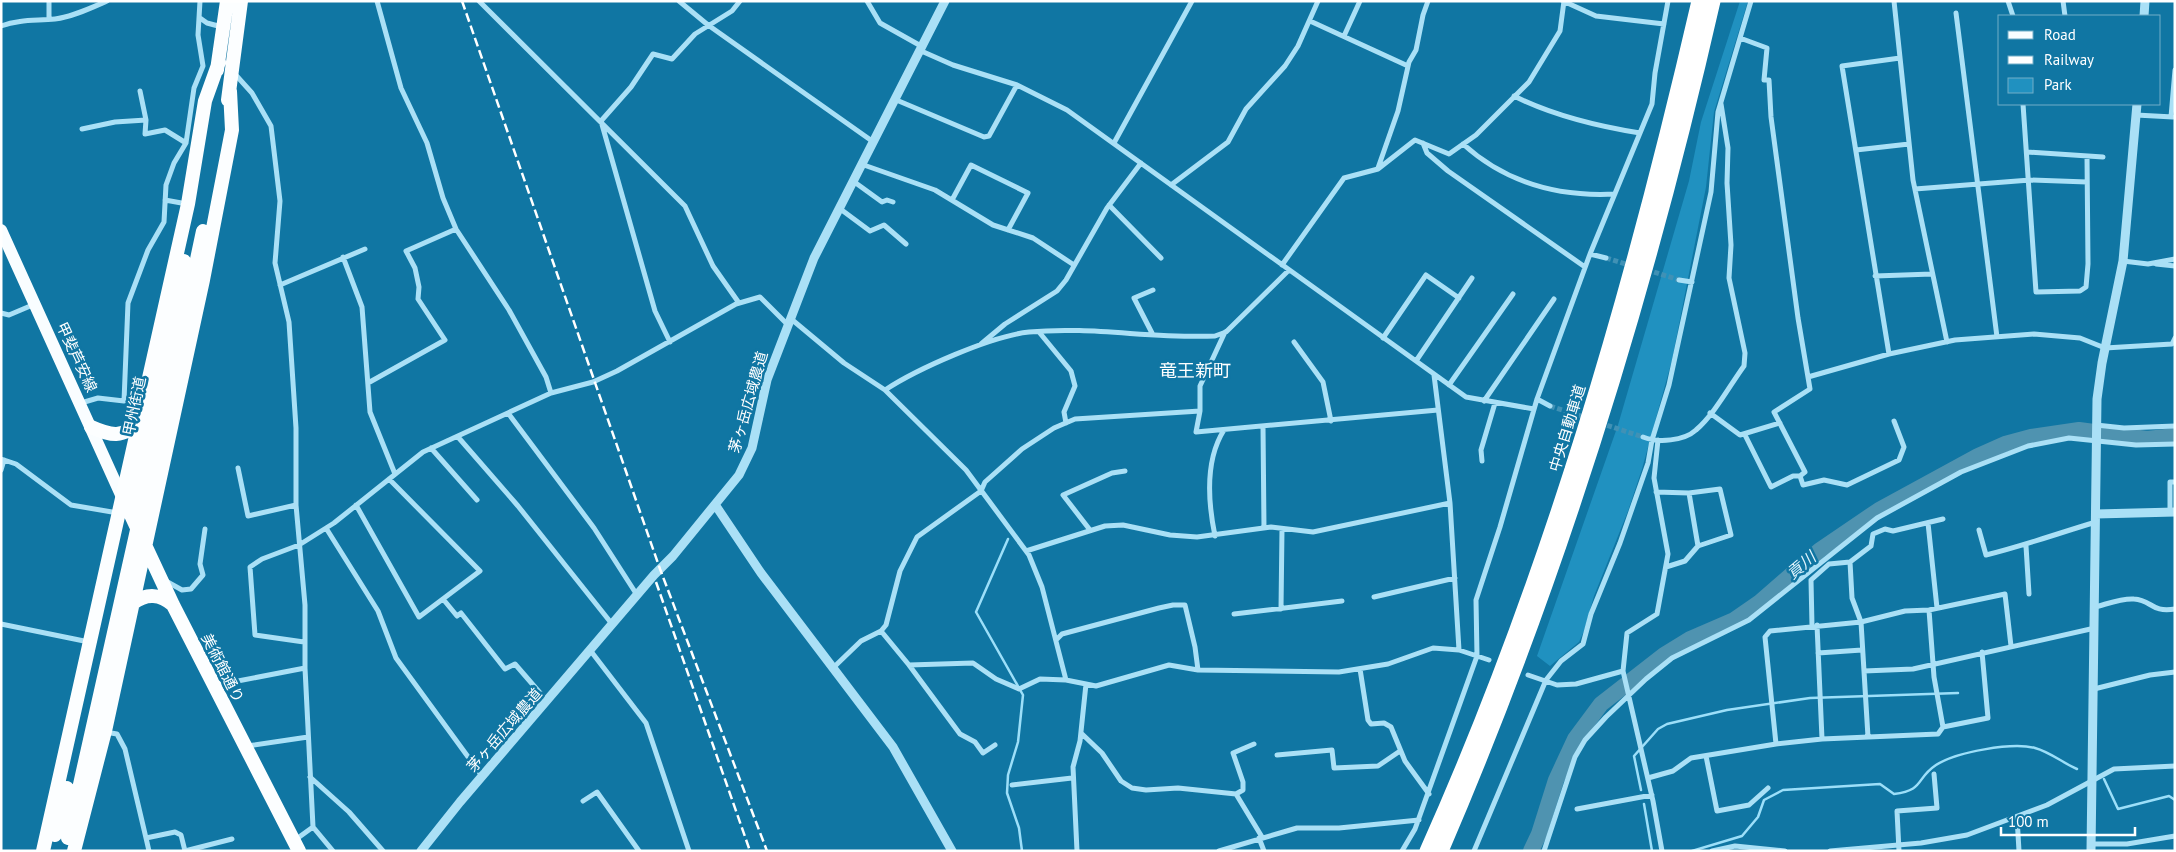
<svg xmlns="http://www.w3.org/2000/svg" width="2176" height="852" font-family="'PT Sans','Noto Sans JP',sans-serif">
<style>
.green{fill:#2091c0}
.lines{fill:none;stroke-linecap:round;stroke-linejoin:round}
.stream{stroke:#9cdff9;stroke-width:2.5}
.river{stroke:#4f93b0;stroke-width:16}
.minor-tunnel{stroke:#4091b5;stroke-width:5;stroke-dasharray:5 2.5;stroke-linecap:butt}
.minor{stroke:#aae0f6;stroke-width:5}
.tertiary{stroke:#aae0f6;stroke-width:9}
.primary{stroke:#f9fdff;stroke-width:12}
.trunk{stroke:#fcfeff;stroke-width:14}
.motorway{stroke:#fff;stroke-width:15}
.rail{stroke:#fff;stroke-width:2.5;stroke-dasharray:9 4;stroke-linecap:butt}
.trunk-bridge{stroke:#fcfeff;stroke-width:14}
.labels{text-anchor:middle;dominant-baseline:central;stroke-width:5;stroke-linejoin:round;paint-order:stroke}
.street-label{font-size:15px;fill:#fff;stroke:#1076a3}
.water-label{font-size:16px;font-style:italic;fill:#e2f6fe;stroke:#1076a3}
.quarter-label{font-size:18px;fill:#fff;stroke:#1076a3}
</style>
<rect width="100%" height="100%" fill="#1076a3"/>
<path class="green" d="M 1740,1 L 1748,1 L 1714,112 L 1706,187 L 1672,360 L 1642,469 L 1628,511 L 1594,596 L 1584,631 L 1579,642 L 1550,666 L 1537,656 L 1618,425 L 1689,181 L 1701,122 Z"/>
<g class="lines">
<path class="stream" d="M 1008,539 L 976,612 L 1023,695 L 1018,742 L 1008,775 L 1007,793 L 1019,828 L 1022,851
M 2104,779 L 2118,809 L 2169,796 L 2175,800
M 1641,790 L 1634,756 L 1658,729 L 1667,724 L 1727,710 L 1810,698 L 1958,693
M 1644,804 L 1652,851
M 1692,851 L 1742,836 L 1758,817 L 1764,800 L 1783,790 L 1880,784 L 1894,794 C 1925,790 1915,779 1936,765 C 1956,752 2012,742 2035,748 C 2050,752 2063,763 2077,769"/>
<path class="river" d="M 1531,851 L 1539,834 L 1556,780 L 1575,739 L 1601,704 L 1664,655 L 1690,639 L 1734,620 L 1760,602 L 1820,550 L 1879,510 L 1978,456 L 2005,444 L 2031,437 L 2079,430 L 2147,439 L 2175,436"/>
<path class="minor-tunnel" d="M 1606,258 L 1629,265
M 1647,270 L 1679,280
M 1550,406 L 1587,418
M 1600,423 L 1643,437"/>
<path class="minor" d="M 377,1 L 401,88 L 427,143 L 443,198 L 456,229 L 509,310 L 546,377 L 551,393
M 479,1 L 685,206 L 713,266 L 739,303
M 679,1 L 708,25 L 872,141
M 867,1 L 880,23 L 921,46
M 1563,1 L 1596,16 L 1664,24
M 1894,1 L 1913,180 L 1947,342
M 2008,1 L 2013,16
M 2063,1 L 2065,16
M 1956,13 L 1997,337
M 49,18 L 49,1
M 200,18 L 207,23 L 222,27
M 1310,21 L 1408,66
M 1,26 C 20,19 36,21 55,19 C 72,17 91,8 107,1
M 1344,36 L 1360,1
M 1740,38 L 1767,48 L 1764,80 L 1769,80 L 1771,117 L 1798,318 L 1810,389 L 1774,412 L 1805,472 L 1800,476 L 1793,476 L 1771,487 L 1745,435
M 919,50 L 953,65 L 1017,85 L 1067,110 L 1466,397 L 1534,409
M 234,73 L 252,93 L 271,126 L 280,201 L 275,263 L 289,322 L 296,428 L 296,505 L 305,605 L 305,668 L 313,827 L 333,851
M 140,91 L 146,120
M 1514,96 C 1554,116 1596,126 1640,133
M 894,99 L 984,137 L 989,136 L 1017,85
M 2023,104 L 2036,292 L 2080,291 L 2086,287 L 2088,264 L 2087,156
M 2136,115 L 2173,117
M 2171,117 L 2175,70
M 82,129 L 115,122 L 146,120 L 145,134 L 165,130 L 186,143
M 1114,143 L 1192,1
M 1423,143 L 1427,153 L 1448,171 L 1585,267
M 1463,144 C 1506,183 1558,197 1615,194
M 1856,150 L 1909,144
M 2027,152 L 2103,157
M 861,164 L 935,190 L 993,225 L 1033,238 L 1074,265
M 1378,168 L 1398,111 L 1409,62 L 1416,50 L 1423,15 L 1428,1
M 853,181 L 882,202 L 887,200 L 893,202
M 1171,185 L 1228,142 L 1246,109 L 1285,66 L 1298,46 L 1318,1
M 1915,189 L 2030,180 L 2087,182
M 165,200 L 187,204
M 952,200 L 971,165 L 1028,193 L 1008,230
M 1109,205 L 1161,258
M 839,208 L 870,231 L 884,225 L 906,244
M 1590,254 L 1606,258
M 343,257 L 362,307 L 370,412 L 395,474
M 2123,261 L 2148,264 L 2175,259
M 2156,264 L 2175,266
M 1282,265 L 1344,178 L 1378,169 L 1415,140 L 1449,154 L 1476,135 L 1529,82 L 1560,31 L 1564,1
M 1875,276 L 1932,274
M 1679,280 L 1692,282
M 280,285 L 365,249
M 1153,290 L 1134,298 L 1153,335
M 1,313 L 9,315 L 35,304
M 790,318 L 844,363 L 885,390 L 966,470 L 1029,555 L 1042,587 L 1066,680
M 1039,332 L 1071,371 L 1075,386 L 1064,412 L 1066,423
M 1225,332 L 1200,386 L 1200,411 L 1196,432 L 1438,410
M 1383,338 L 1426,275 L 1459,298
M 670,342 L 655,311 L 601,121 L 631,87 L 653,54 L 672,59 L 695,34 L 732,11 L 740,1
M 1294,342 L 1323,382 L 1331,421
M 981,344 L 1005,324 L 1057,291 L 1066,280 L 1107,208 L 1141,163
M 1889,354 L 1842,66 L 1900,58
M 1416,361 L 1472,278
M 1434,375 L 1450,503 L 1459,650
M 1808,377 L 1889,354 L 1955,340 L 2034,334 L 2080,338 L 2105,348 L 2172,344 L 2175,338
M 368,383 L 445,340 L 418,299 L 419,287 L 415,268 L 406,251 L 456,229
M 1449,385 L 1513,294
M 885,390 C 917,369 991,336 1029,332 C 1091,326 1153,339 1215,336 L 1226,332 L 1289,270
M 1537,399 L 1550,406
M 1484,401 L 1554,299
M 81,403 L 98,398 L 124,401 L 128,303 L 148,250 L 164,222 L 166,185 L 174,163 L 186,143 L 194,88 L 203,66 L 198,35 L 200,1
M 508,413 L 594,528 L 637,595
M 1710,413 L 1740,435 L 1780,423
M 2096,425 L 2124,428 L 2175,426
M 1263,426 L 1264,528
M 458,437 L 518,506 L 612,624
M 1643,437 C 1658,443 1684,441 1696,430 C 1714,415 1730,385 1744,366 L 1745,353 L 1729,278 L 1731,245 L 1727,183 L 1728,148 L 1721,104
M 1658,440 L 1654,478 L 1668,554 L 1657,614 L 1627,633 L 1623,671 L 1653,801 L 1662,851
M 431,448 L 477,500
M 1,459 L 16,464 L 71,505 L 118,513
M 1482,461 L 1481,450 L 1495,403
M 238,468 L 248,516 L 296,505
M 1,470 L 4,460
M 1800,476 L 1803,485 L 1824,480 L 1847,485 L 1899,460 L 1904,447 L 1894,421
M 1656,492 L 1689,493 L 1720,489 L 1731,535 L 1698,546 L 1685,561 L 1666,567
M 1689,493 L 1698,546
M 356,505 L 419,617 L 480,571 L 389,479
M 2170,512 L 2170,482 L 2175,482
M 1928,523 L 1937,608
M 326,528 L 378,611 L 396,658 L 482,776
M 1090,530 L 1063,495 L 1112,473 L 1125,471
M 1979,530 L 1986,555 C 2023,546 2059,533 2096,522
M 1215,536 C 1208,502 1205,460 1224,430
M 2026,546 L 2029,594
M 1026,551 L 1105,526 L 1123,525 L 1170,535 L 1197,537 L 1271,527 L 1313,532 L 1450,503
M 1850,562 L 1871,546 L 1873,534 L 1885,529 L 1893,531 L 1943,519
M 164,580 L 182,590 L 191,589 L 203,575 L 200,564 L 205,529
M 1374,597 L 1455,578
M 443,599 L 457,616 L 461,613 L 505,669 L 515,664 L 547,701
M 2095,607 C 2107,604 2122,598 2134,599 C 2152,600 2151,613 2175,609
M 1281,609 L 1282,529
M 1234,614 L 1342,601
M 1,624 L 89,642
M 1817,625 L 1822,739
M 1812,626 L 1811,580 L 1829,564 L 1850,562 L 1852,598 L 1861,622 L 1868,737
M 881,631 L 909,665 L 973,663 L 996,679 L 1019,689 L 1040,679 L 1066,680 L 1096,686 L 1169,665 L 1198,670 L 1339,672 L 1388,664 L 1433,648 L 1459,650 L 1489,660
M 1056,640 L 1062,634 L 1159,608 L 1173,605 L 1185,605 L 1195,647 L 1198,670
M 304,642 L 255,635 L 250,567 L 262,559 L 299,545 L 334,523 L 423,452 L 551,393 L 593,382 L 617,371 L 736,304 L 760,297 L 787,324
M 590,650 L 646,723 L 689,851
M 1818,653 L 1862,650
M 909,665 L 960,734 L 975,742 L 983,753 L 995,745
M 834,667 L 861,641 L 881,631 L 886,625 L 900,571 L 917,537 L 981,491 L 985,482 L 1022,449 L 1054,428 L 1075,419 L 1200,411
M 1360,669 L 1368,720 L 1371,724 L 1384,723 L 1391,727 L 1405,761 L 1429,794
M 1864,671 L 1913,669 L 2095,628
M 1528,675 L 1557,685 L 1576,684 L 1623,671
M 217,685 L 305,668
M 2094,689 L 2150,675 L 2175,672
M 1943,727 L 1988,718 L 1982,652
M 105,732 L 117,734 L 125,749 L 146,838 L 175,832 L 181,835 L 185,851 L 232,839
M 1081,733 L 1102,753 L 1121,781 L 1132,788 L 1146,790 L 1178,788 L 1236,794 L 1262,837
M 1776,744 L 1765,637 L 1770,631 L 1861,622 L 1905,611 L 1929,610 L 2005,594 L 2011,646
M 247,746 L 308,737
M 1277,755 L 1332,750 L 1334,768 L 1378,766 L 1400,751
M 1706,756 L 1717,811 L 1749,805 L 1768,788
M 310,777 L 349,812 L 383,851
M 1648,778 L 1673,771 L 1691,758 L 1776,744 L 1822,739 L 1938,734 L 1943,727 L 1934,677 L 1929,610
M 1012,785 L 1072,778
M 1236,794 L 1243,790 L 1243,782 L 1233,753 L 1254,744
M 583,801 L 597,792 L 639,851
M 1577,809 L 1652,795
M 2017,817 L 2019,851
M 146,838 L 149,851
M 1259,838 L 1264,851
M 295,840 L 313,827
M 2091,844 L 2127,844 L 2175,836
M 1077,851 L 1073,767 L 1080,741 L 1086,684
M 1219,851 L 1297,828 L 1339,828 L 1419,820
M 1402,851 L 1415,829 L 1477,656 L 1476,600 L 1500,527 L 1537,399 L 1590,254 L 1652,104 L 1655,73 L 1668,1
M 1474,851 L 1546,680 L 1561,661 L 1583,644 L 1591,614 L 1620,543 L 1648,463 L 1652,440 L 1669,385 L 1711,192 L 1718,112 L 1751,1
M 1544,851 L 1575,757 L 1585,740 L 1606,717 L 1646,679 L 1672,658 L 1749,620 L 1877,518 L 1961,472 L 2028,446 L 2069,438 L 2136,445 L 2175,444
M 1712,851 L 1735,846 L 1785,851
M 1830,851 L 1921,843 L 1967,835 L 2047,805 L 2114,769 L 2175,766
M 1899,851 L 1897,811 L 1937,808 L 1934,774"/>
<path class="tertiary" d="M 2144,16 L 2145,1
M 716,506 L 761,573 L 893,747 L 952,851
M 2096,514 L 2175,512
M 421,851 L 460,802 L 654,575 L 673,556 L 739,475 L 752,448 L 767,380 L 814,258 L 945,1
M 2091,851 L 2097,399 L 2102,363 L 2123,261 L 2137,104"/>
<path class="primary" d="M 1,230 L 122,497"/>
<path class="trunk" d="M 217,70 L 227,1
M 228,100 L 241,1
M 196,264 L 203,231
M 91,427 C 109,435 125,440 137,420
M 124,500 L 173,605 L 299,851
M 133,603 C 147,593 160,594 173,605
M 55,835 L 67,788
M 68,838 L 137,530
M 43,851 L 188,204 L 205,101 L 219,62
M 74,851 L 105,731 L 203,280 L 232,130 L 230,91"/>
<path class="motorway" d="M 1427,851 C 1549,579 1632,291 1699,1
M 1441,851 C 1559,577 1647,291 1713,1"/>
<path class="rail" d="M 462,1 L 660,569 L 767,851
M 656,582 L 750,851"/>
<path class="trunk-bridge" d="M 128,511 L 184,261
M 137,530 L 196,264"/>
</g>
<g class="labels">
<g class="street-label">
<text transform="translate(77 357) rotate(65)">甲斐芦安線</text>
<text transform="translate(748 402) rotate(-74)">茅ヶ岳広域農道</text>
<text transform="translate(134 406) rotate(-78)">甲州街道</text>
<text transform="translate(1567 428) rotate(-73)">中央自動車道</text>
<text transform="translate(223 668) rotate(63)">美術館通り</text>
<text transform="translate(504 730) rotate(-49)">茅ヶ岳広域農道</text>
</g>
<g class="water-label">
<text transform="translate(1801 565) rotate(-40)">貢川</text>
</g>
<g class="quarter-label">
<text x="1195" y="370">竜王新町</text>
</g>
</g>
<rect width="2176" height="852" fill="none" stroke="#ffffff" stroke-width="5"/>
<rect x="1998" y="15" width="162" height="90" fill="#1076a3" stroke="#70adc8"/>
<rect x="2008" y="31" width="25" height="8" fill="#f9fdff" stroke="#70adc8"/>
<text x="2044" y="40" font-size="15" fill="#ffffff">Road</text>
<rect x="2008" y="56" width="25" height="8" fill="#ffffff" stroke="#70adc8"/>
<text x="2044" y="65" font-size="15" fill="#ffffff">Railway</text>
<rect x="2008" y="78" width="25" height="15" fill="#2091c0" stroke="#70adc8"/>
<text x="2044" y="90" font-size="15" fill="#ffffff">Park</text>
<path d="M2001 827v8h134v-8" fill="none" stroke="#ffffff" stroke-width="2.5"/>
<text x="2008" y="827" font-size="15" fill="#ffffff" stroke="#1076a3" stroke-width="4" paint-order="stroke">100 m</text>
</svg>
